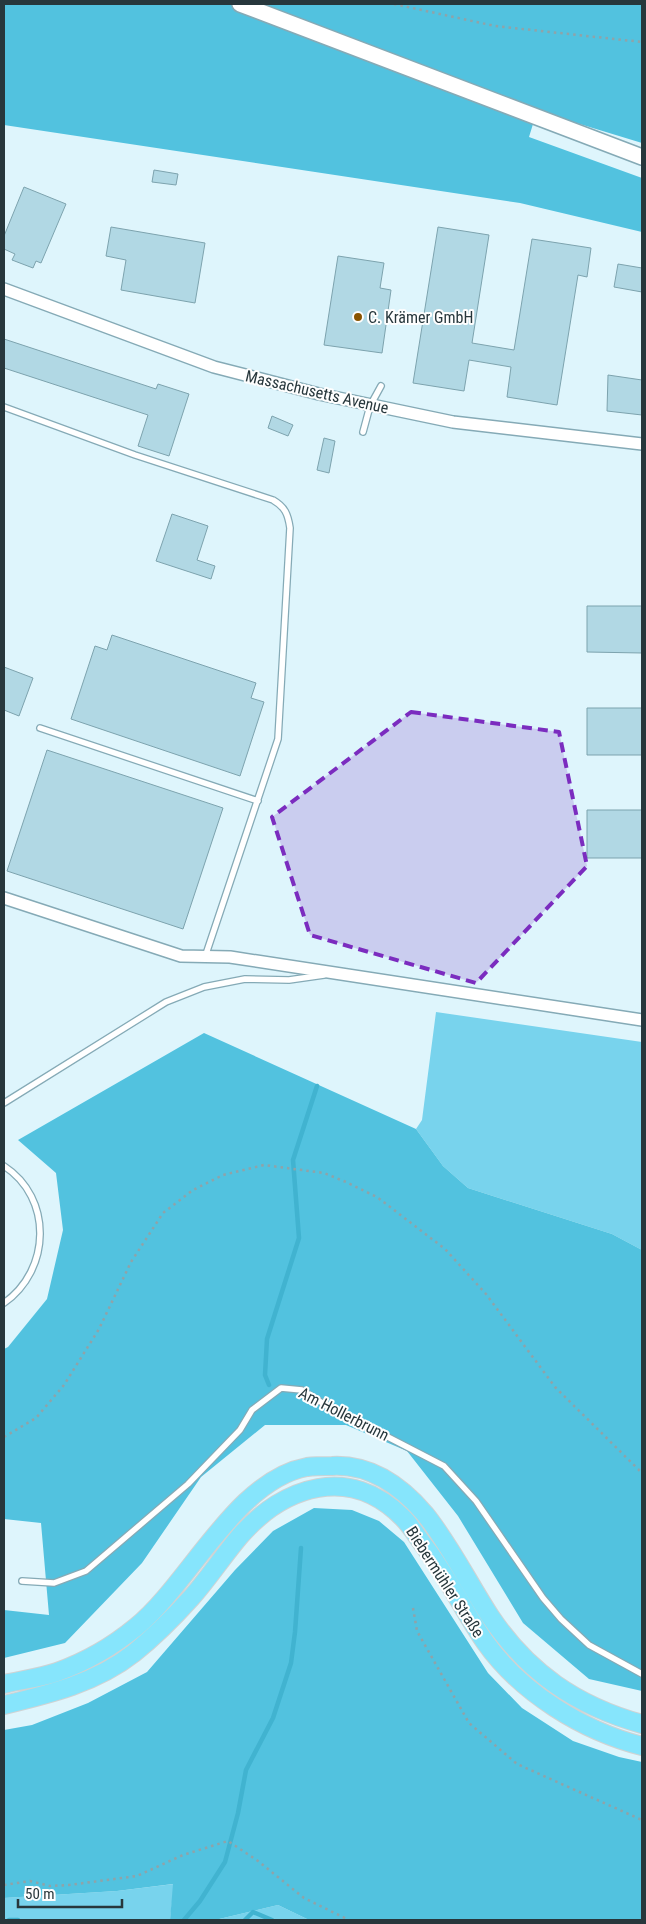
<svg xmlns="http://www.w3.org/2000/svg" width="646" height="1924" font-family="'Roboto Condensed',sans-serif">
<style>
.green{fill:#78d3ed}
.forest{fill:#52c2df}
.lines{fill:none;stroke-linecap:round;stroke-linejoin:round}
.stream{stroke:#41b3d0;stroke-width:4.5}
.building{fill:#b1d8e4;stroke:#7da3ae}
.lane-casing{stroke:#85aab6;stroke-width:8}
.street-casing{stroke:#85aab6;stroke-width:14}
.secondary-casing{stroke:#85aab6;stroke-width:18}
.primary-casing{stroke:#cfd3d4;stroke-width:20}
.path{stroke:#8fa3a9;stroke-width:2.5;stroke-dasharray:2.5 4;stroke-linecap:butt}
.lane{stroke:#fff;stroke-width:5.5}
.street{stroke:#fff;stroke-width:11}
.secondary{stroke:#fff;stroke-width:15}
.primary{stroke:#86e5fc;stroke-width:18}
.marked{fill:#7b2cbf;fill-opacity:0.2;stroke:#7b2cbf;stroke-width:4;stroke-dasharray:10 6;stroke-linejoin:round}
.poi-dot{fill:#895401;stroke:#fefefe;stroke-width:2}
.labels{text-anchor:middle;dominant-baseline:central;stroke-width:4;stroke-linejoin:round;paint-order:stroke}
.poi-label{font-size:16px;fill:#27373c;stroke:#fefefe;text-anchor:start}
.street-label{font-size:16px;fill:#27373c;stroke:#fefefe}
</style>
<rect width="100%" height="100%" fill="#def5fc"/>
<path class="green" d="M 436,1012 L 642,1042 L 642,1250 L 612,1234 L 468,1188 L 443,1166 L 416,1129 L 422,1120 Z
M 174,1884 L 170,1920 L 4,1920 L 4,1898 L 117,1891 Z
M 278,1905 L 309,1920 L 215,1920 Z"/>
<path class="forest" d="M 4,4 L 642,4 L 642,143 L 537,111 L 529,137 L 642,178 L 642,232 L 520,203 L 4,125 Z
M 204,1033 L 416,1129 L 443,1166 L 468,1188 L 612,1234 L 642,1250 L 642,1691 L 589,1679 L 523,1623 L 458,1516 L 407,1451 L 346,1425 L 265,1425 L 201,1477 L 142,1563 L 65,1643 L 4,1658 L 4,1610 L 49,1615 L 41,1523 L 4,1519 L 4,1349 L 8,1347 L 47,1299 L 63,1230 L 56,1173 L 18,1140 Z
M 314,1508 L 352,1510 L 379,1521 L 404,1542 L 488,1673 L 522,1708 L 573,1741 L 619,1757 L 642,1762 L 642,1920 L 309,1920 L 278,1905 L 215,1920 L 170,1920 L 173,1884 L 117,1891 L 4,1898 L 4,1730 L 32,1725 L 88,1703 L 147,1672 L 235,1570 L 273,1531 Z"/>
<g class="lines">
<path class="stream" d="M 269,1385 L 265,1375 L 267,1339 L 299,1238 L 293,1160 L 317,1086
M 9,1920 L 18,1920
M 184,1920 L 200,1901 L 225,1862 L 238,1813 L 246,1770 L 273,1718 L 291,1663 L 295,1632 L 301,1548
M 245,1920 L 253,1912 L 272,1920"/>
</g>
<path class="building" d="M 154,170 L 178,174 L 176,185 L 152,182 Z
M 24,187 L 66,204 L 41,263 L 36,261 L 33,268 L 12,260 L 15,254 L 4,249 L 4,236 Z
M 111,227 L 205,243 L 195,303 L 121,290 L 126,260 L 106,256 Z
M 438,227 L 489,235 L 472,343 L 514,350 L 532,239 L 591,248 L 587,277 L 578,275 L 557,405 L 507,397 L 511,367 L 469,360 L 464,391 L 413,383 Z
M 338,256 L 384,263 L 380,288 L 391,290 L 382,353 L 324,345 Z
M 618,264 L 642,268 L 642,292 L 614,287 Z
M 4,339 L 156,389 L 158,384 L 189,394 L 169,456 L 138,446 L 148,415 L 4,368 Z
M 608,375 L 642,380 L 642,415 L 607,411 Z
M 272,416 L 293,425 L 288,436 L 268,428 Z
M 324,438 L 335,441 L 329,473 L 317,470 Z
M 172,514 L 208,526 L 197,560 L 215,566 L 211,579 L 156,561 Z
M 587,606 L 642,606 L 642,653 L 587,652 Z
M 112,635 L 256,683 L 251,698 L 264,702 L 240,776 L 71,719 L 95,646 L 107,650 Z
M 4,667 L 33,678 L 19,716 L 4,710 Z
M 587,708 L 642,708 L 642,755 L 587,755 Z
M 47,750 L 223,808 L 183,929 L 7,871 Z
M 587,810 L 642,810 L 642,858 L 587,858 Z"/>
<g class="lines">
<defs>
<path id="lane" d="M 4,407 L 135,455 L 273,500 C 285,507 288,514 290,528 L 278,739 L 205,957
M 363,432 L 370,406 L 381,386
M 40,728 L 258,801
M 4,1103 L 166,1002 L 204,987 L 245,979 L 289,980 L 324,975
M 4,1166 C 53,1198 51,1270 4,1303
M 22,1581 L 54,1583 L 86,1571 L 188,1484 L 240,1430 L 252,1410 L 281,1388 L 302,1390 L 324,1404 L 444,1466 L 476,1501 L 543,1598 L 561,1619 L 589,1645 L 642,1674"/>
<path id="street" d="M 4,289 L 214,367 L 319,394 L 453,422 L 642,444
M 4,898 L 181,956 L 230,957 L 642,1020"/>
<path id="secondary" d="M 240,4 L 642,157"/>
<path id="primary" d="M 4,1684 C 21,1680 40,1678 57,1672 C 85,1662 113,1646 136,1627 C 190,1583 236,1480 307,1467 C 315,1466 324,1466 332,1466 C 370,1464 401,1486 425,1514 C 450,1545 468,1582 490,1616 C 528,1673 577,1706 642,1724
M 4,1705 C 50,1694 96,1683 134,1653 C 155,1636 173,1618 191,1598 C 208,1579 223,1556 240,1536 C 284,1486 350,1464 403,1518 C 411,1526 418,1538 425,1547 C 448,1577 464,1612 485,1642 C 521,1693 583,1731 642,1746"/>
</defs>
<use href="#lane" class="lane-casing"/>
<use href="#street" class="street-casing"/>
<use href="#secondary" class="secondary-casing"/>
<use href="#primary" class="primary-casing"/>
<path class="path" d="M 394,4 L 495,26 L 642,42
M 4,1437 L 36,1418 L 64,1385 L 99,1329 L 131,1262 L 163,1213 L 193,1190 L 223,1175 L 264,1165 L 324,1173 L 346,1182 L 377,1197 L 445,1249 L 486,1294 L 555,1387 L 642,1473
M 413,1608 L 417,1631 L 469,1723 L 517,1764 L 642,1820
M 4,1885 L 30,1881 L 50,1886 L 69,1885 L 137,1876 L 183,1855 L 228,1841 L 258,1861 L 304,1898 L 349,1920"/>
<use href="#lane" class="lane"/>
<use href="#street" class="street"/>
<use href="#secondary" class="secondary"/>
<use href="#primary" class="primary"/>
</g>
<path class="marked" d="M 411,712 L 559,732 L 587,866 L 476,983 L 310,935 L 272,817 Z"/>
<circle class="poi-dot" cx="358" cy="317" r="5"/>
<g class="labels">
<g class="poi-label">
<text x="368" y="317">C. Krämer GmbH</text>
</g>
<g class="street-label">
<text transform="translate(317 392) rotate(13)">Massachusetts Avenue</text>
<text transform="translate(344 1414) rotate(27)">Am Hollerbrunn</text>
<text transform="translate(445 1582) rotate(57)">Biebermühler Straße</text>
</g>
</g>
<rect width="646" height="1924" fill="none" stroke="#27373c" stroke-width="10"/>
<path d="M18 1899v8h104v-8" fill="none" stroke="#27373c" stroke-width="2.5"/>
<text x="25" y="1899" font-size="15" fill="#27373c" stroke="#fefefe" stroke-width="4" paint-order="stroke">50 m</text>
</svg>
